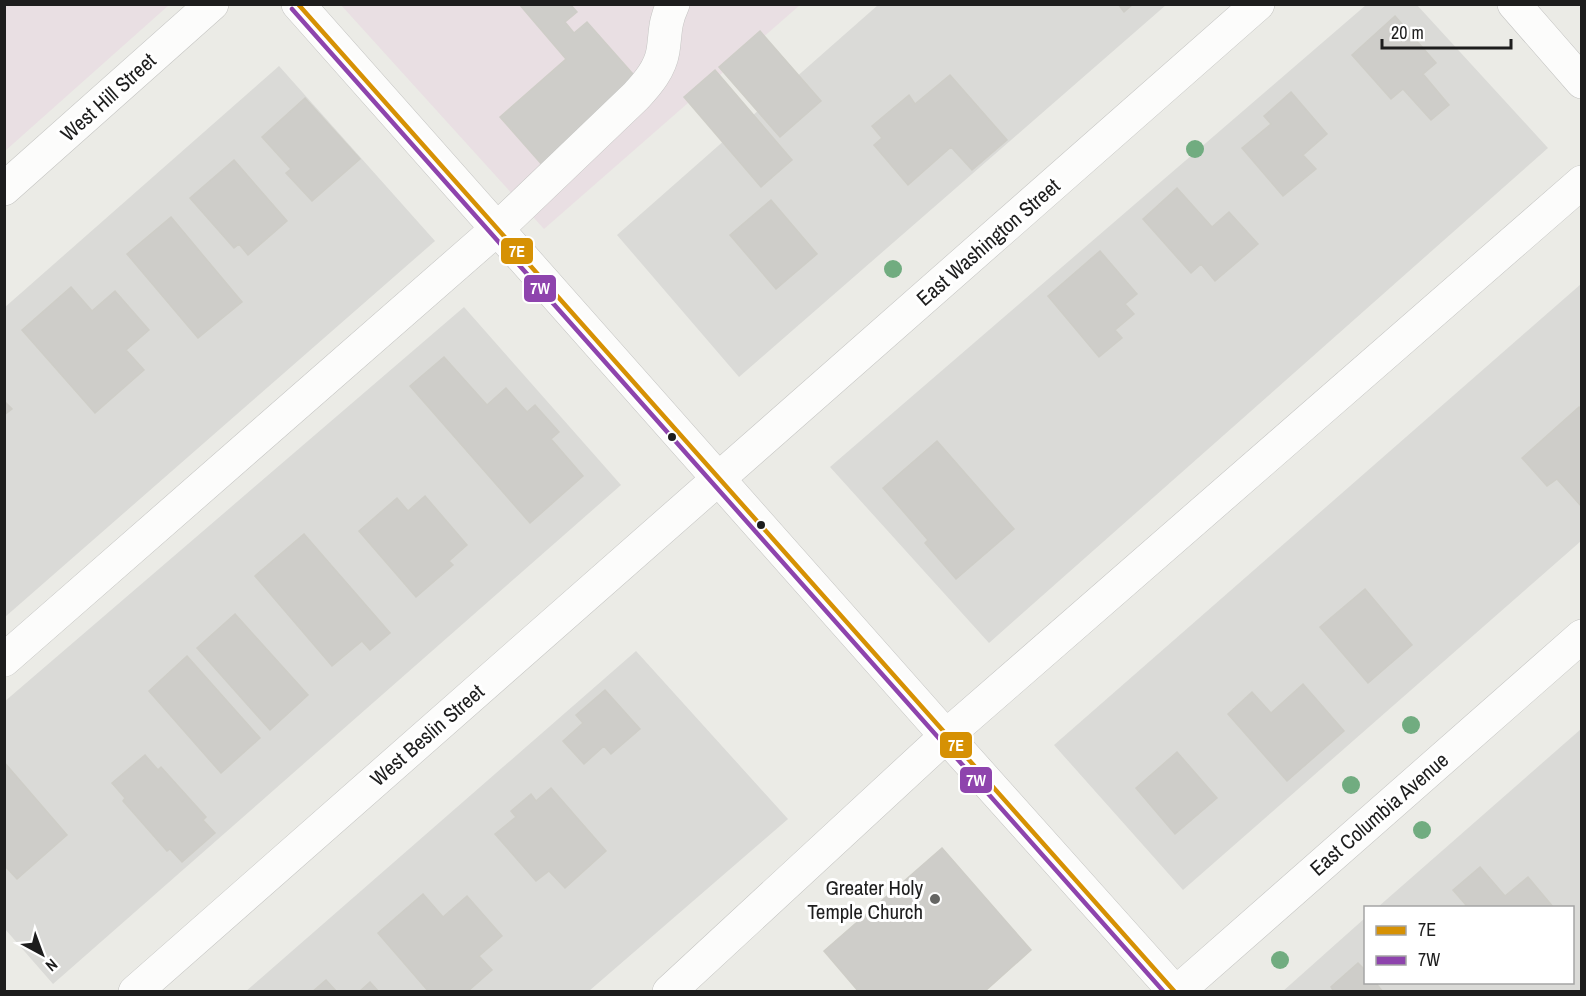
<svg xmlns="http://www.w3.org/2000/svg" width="1586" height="996" font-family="'Archivo Narrow',sans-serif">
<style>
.residential{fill:#dadad7}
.industrial{fill:#e9dfe3}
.building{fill:#cecdc9;stroke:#cecdc7;stroke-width:1.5}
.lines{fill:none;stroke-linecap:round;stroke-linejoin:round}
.minor-casing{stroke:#c4c4c2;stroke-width:34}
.minor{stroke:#fcfcfb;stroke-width:33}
.bus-1-casing{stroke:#fff;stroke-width:9}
.bus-2-casing{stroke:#fff;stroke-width:9}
.bus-1{stroke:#d69104;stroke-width:4.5}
.bus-2{stroke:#8e44ad;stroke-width:4.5}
.tree{fill:#71ac80}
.bus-dot{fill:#1d1d1d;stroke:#fff;stroke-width:2}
.poi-dot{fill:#656563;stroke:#fff;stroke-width:2}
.labels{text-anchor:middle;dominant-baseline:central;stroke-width:6;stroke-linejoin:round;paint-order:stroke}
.street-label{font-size:21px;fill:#1d1d1d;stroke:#fff}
.poi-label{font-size:21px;fill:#1d1d1d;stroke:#fff;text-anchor:end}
.line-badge{stroke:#fff;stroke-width:2}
.badge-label{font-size:16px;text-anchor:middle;font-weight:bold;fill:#fff}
</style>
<rect width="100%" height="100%" fill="#ebebe6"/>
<path class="residential" d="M 878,5 L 1166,5 L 739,377 L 617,235 Z
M 1366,5 L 1417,5 L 1548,148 L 989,643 L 830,467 Z
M 279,66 L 435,241 L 5,617 L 4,308 Z
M 1581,284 L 1581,541 L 1183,890 L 1054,745 Z
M 464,307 L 621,485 L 53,984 L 5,929 L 4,702 Z
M 636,651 L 788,819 L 589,991 L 245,992 Z
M 1581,729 L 1581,991 L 1282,992 L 1365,918 L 1366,982 L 1572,982 L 1572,908 L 1378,907 Z"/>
<path class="industrial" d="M 5,4 L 169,4 L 169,5 L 5,151 Z
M 341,5 L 800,5 L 544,229 Z"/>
<path class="building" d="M 519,4 L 570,4 L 577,12 L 565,22 L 574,33 L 587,22 L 640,82 L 544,167 L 500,117 L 566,59 Z
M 1118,4 L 1133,4 L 1124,12 Z
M 1395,16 L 1436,63 L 1423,74 L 1449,105 L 1431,120 L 1403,89 L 1391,99 L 1352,55 Z
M 760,31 L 821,101 L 780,137 L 719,67 Z
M 715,70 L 792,160 L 761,187 L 684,97 Z
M 950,75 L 1007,140 L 972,170 L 951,147 L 908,185 L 874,145 L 882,138 L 872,126 L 909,95 L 915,104 Z
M 1291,92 L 1327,134 L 1303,155 L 1316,169 L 1283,196 L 1242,148 L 1271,124 L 1264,116 Z
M 305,98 L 360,159 L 312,201 L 286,173 L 291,169 L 262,137 Z
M 234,160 L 287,221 L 248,255 L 239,244 L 234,248 L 190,198 Z
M 1177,188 L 1212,227 L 1229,212 L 1258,244 L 1215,281 L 1201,264 L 1191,273 L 1143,219 Z
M 771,200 L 817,254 L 776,289 L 730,235 Z
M 171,217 L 242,302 L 198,338 L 127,254 Z
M 1100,251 L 1137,294 L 1125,304 L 1134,314 L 1115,330 L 1122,338 L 1099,357 L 1048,296 Z
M 71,287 L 92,311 L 115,291 L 149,330 L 126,350 L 144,370 L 95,413 L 22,330 Z
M 444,357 L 487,405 L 506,388 L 527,412 L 535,405 L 559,432 L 551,439 L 583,476 L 530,523 L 410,386 Z
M 4,401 L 12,409 L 4,415 Z
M 1579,407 L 1582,411 L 1582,507 L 1557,479 L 1547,486 L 1522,458 Z
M 937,441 L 1014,529 L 956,579 L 925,543 L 928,540 L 883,488 Z
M 425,496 L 467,545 L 449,561 L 453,565 L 416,597 L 359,531 L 397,498 L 408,511 Z
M 304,534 L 390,633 L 370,650 L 362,641 L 332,666 L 255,576 Z
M 1365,589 L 1412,645 L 1368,683 L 1320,627 Z
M 235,614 L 308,695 L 270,730 L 197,648 Z
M 187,656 L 260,738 L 221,773 L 149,691 Z
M 1303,684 L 1344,731 L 1287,781 L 1228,714 L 1252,692 L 1271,713 Z
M 605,690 L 640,729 L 611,754 L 604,746 L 584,764 L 563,741 L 583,723 L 576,715 Z
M 1177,752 L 1217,798 L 1175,834 L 1136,788 Z
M 145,755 L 158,770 L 161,767 L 206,817 L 203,820 L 215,833 L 182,862 L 170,849 L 167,851 L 123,801 L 125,798 L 112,783 Z
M 4,762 L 67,835 L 17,879 L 4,865 Z
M 551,788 L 606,851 L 565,888 L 549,871 L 536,881 L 495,834 L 516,817 L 511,811 L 531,794 L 536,801 Z
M 942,848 L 1031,950 L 984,992 L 859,992 L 824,951 Z
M 1480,867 L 1505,896 L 1528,877 L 1554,908 L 1464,908 L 1466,905 L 1453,890 Z
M 423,894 L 443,917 L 467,896 L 502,936 L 479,956 L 492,970 L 467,992 L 429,992 L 378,933 Z
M 1358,963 L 1366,971 L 1366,982 L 1375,982 L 1383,992 L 1334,992 L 1331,987 Z
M 326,980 L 337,992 L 312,992 Z
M 370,982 L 379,992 L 359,992 Z"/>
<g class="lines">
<defs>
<path id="minor" d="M 298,4 L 946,736 L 1175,992
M 1514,4 L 1582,82
M 4,189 L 212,4
M 4,660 L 497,229 L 636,96 C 648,83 660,69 663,51 C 666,31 664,24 673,4
M 135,992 L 1258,4
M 669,992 L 946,736 L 1582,182
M 1177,992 L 1582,636"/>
</defs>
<use href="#minor" class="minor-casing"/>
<use href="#minor" class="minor"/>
<defs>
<path id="bus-1" d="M 298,4 L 1175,992"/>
<path id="bus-2" d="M 292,9 L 1164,992"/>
</defs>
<use href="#bus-1" class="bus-1-casing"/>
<use href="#bus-2" class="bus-2-casing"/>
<use href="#bus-1" class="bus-1"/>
<use href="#bus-2" class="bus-2"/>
</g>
<g class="tree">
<circle cx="1195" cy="149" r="9"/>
<circle cx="893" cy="269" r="9"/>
<circle cx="1411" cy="725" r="9"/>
<circle cx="1351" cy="785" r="9"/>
<circle cx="1422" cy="830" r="9"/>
<circle cx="1280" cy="960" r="9"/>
</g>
<g class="bus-dot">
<circle cx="672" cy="437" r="5"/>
<circle cx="761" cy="525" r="5"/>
</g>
<circle class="poi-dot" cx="935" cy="899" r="6"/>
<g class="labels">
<g class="street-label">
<text transform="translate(108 97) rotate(-42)">West Hill Street</text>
<text transform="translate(988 242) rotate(-41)">East Washington Street</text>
<text transform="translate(427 735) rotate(-41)">West Beslin Street</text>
<text transform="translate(1379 814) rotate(-41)">East Columbia Avenue</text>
</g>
<g class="poi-label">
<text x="923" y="887">Greater Holy<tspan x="923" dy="24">Temple Church</tspan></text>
</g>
</g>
<g class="line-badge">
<rect x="500" y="237" width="34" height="28" rx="6" fill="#d69104"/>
<rect x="523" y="274" width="34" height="29" rx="6" fill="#8e44ad"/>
<rect x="939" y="731" width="34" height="28" rx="6" fill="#d69104"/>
<rect x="959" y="766" width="34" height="28" rx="6" fill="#8e44ad"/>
</g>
<g class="badge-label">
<text x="517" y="257">7E</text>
<text x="540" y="294">7W</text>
<text x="956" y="751">7E</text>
<text x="976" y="786">7W</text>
</g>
<rect width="1586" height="996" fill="none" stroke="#1d1d1d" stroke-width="12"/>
<rect x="1364" y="906" width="210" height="78" fill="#ffffff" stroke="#a5a5a5" stroke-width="1.5"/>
<rect x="1376" y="926" width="30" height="9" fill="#d69104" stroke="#a5a5a5" stroke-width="1.5"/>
<text x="1418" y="936" font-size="18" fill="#1d1d1d">7E</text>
<rect x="1376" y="956" width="30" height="9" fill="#8e44ad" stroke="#a5a5a5" stroke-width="1.5"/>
<text x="1418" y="966" font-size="18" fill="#1d1d1d">7W</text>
<g transform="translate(42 954) rotate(139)" stroke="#ffffff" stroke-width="4.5" paint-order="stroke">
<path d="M0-4.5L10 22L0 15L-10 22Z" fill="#1d1d1d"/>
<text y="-9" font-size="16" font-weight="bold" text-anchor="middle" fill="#1d1d1d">N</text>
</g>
<path d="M1382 39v9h129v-9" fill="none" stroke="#1d1d1d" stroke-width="3"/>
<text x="1391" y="39" font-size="18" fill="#1d1d1d" stroke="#ffffff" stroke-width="4.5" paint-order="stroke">20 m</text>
</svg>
